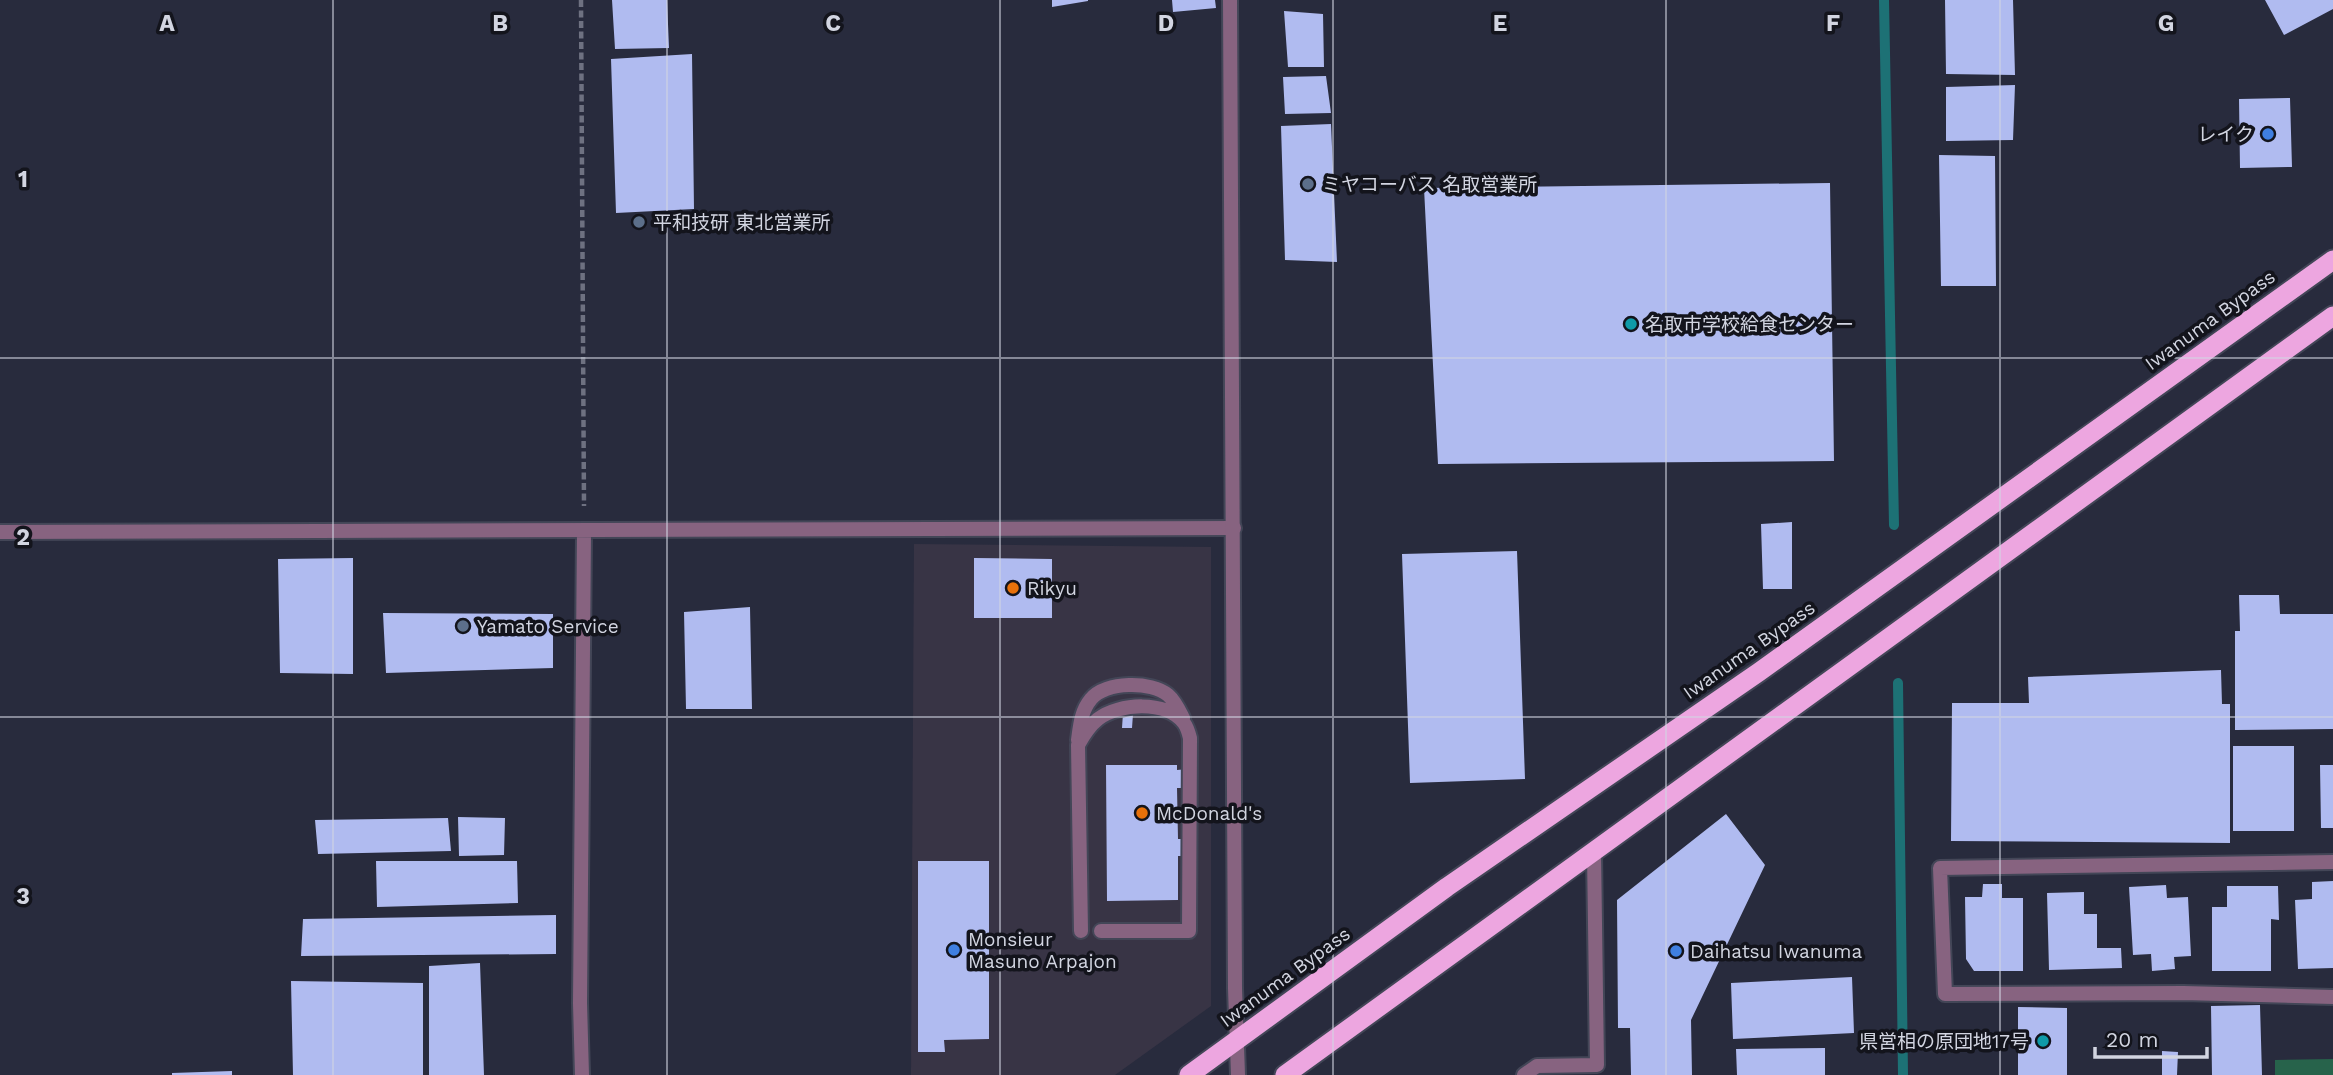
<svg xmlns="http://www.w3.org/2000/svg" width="2333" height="1075" font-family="'Work Sans','Noto Sans JP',sans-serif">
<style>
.commercial{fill:#383445}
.green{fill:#27634b}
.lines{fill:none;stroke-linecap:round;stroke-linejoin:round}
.stream{stroke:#1d7175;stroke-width:10}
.building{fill:#b0bbf0}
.service-casing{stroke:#434657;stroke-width:18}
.minor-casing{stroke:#434657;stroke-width:18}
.tertiary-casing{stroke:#434657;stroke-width:18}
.trunk-casing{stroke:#434657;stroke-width:23}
.path{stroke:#6e7181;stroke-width:4.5;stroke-dasharray:7 3.5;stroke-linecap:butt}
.service{stroke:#876380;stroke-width:14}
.minor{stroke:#876380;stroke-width:14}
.tertiary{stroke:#876380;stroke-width:14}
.trunk{stroke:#eda6e0;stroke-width:19}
.grid{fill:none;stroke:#d2d5e1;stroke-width:2;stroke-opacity:0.55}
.shop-dot{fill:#3f7fe0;stroke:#13141c;stroke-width:2.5}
.service-dot{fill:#5c6f8a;stroke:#13141c;stroke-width:2.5}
.culture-dot{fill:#0f9aa8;stroke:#13141c;stroke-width:2.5}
.food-dot{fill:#e8710a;stroke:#13141c;stroke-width:2.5}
.labels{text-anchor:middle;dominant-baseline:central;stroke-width:7;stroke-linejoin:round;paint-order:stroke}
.poi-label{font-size:19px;fill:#d2d5e1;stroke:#13141c;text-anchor:start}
.street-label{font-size:19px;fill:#d2d5e1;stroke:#13141c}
.grid-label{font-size:23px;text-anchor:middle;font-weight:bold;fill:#d2d5e1;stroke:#13141c;stroke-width:7;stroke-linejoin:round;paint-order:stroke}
</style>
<rect width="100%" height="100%" fill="#282b3d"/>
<path class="commercial" d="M 914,544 L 1211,547 L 1211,1006 L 1115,1075 L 911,1075 Z"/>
<path class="green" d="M 2333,1059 L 2333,1075 L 2275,1075 L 2275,1060 Z"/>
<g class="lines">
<path class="stream" d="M 1884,0 L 1894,525
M 1898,683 L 1903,1075"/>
</g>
<path class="building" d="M 612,0 L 667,0 L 669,48 L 615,49 Z
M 1052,0 L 1088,0 L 1088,1 L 1052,7 Z
M 1172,0 L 1215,0 L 1216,8 L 1173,12 Z
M 1945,0 L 2013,0 L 2015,75 L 1946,74 Z
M 2265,0 L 2333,0 L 2333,9 L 2284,35 Z
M 1284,11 L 1323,14 L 1324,67 L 1288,67 Z
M 692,54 L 694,209 L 616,213 L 611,59 Z
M 1326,76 L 1331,113 L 1285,114 L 1283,77 Z
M 2015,85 L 2013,140 L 1946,141 L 1946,87 Z
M 2290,98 L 2292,167 L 2240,168 L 2239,99 Z
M 1331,124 L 1337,262 L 1285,260 L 1281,126 Z
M 1939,155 L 1995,156 L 1996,286 L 1941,286 Z
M 1830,183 L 1834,461 L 1438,464 L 1424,188 Z
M 1792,522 L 1792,589 L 1763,589 L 1761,524 Z
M 1517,551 L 1525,779 L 1410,783 L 1402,554 Z
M 353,558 L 353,674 L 280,673 L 278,559 Z
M 974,558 L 1052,559 L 1052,618 L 974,618 Z
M 2239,595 L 2279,595 L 2280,614 L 2333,614 L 2333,729 L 2235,730 L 2235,631 L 2240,631 Z
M 750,607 L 752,709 L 686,709 L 684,612 Z
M 383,613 L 553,614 L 553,668 L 386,673 Z
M 2221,670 L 2222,704 L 2230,704 L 2230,843 L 1951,841 L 1952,703 L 2029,703 L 2028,677 Z
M 1123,713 L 1133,714 L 1132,728 L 1122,728 Z
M 2233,746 L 2294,746 L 2294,831 L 2233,831 Z
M 1106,765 L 1177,765 L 1177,770 L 1188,769 L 1187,788 L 1177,788 L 1178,839 L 1187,839 L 1188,856 L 1178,856 L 1178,900 L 1107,901 Z
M 2320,765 L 2333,765 L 2333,828 L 2321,828 Z
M 1726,814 L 1765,865 L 1691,1020 L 1692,1075 L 1631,1075 L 1630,1028 L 1618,1028 L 1617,900 Z
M 458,817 L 505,818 L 504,855 L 459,856 Z
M 448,818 L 451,851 L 318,854 L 315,820 Z
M 376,861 L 517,861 L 518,903 L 377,907 Z
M 918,861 L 989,861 L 989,1039 L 944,1040 L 945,1052 L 918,1052 Z
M 2333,881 L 2333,968 L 2298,969 L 2295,900 L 2312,899 L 2312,882 Z
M 1983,884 L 2002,884 L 2002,898 L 2023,898 L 2023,971 L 1974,971 L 1966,959 L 1965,897 L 1982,897 Z
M 2166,885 L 2167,898 L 2188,897 L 2191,956 L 2174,957 L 2175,969 L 2152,971 L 2151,954 L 2133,955 L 2129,887 Z
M 2227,886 L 2278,886 L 2279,920 L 2271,919 L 2271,971 L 2212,971 L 2212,907 L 2227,907 Z
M 2084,892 L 2084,914 L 2097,914 L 2097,948 L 2121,948 L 2122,968 L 2049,970 L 2047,893 Z
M 556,915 L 556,954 L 301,956 L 303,919 Z
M 480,963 L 484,1075 L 429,1075 L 429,966 Z
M 1852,977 L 1854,1033 L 1733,1039 L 1731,983 Z
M 291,981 L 423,983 L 423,1075 L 293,1075 Z
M 2260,1005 L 2262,1075 L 2212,1075 L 2211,1006 Z
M 2018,1007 L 2067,1008 L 2067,1075 L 2018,1075 Z
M 1825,1048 L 1825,1075 L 1737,1075 L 1736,1049 Z
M 2162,1051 L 2178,1052 L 2177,1075 L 2162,1075 Z
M 232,1071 L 232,1075 L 172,1075 L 172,1073 Z"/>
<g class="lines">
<defs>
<path id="service" d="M 1078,740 C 1080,725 1081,711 1091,699 C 1105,681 1152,681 1168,695 C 1175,701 1179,710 1183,718
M 1081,931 L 1078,745 C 1083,736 1089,726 1098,719 C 1119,703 1166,700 1184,723 C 1187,727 1189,734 1190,738 L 1189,931 L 1101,931
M 1524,1075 L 1537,1066 L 1597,1065 L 1594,852"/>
<path id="minor" d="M 0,532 L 1234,528
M 2333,862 L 1940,868 L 1945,994 L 2183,993 L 2333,997
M 582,1075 L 580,1003 L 584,532"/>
<path id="tertiary" d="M 1230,0 L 1235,988 L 1238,1075"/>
<path id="trunk" d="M 1189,1075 L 1447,887 L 1759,672 L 2333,260
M 1285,1075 L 2333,316"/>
</defs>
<use href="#service" class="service-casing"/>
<use href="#minor" class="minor-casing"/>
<use href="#tertiary" class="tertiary-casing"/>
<use href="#trunk" class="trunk-casing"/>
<path class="path" d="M 581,0 L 584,506"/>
<use href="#service" class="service"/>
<use href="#minor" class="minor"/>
<use href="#tertiary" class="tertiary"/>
<use href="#trunk" class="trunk"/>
</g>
<path class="grid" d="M 333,0 L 333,1075M 667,0 L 667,1075M 1000,0 L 1000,1075M 1333,0 L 1333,1075M 1666,0 L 1666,1075M 2000,0 L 2000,1075M 0,358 L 2333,358M 0,717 L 2333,717"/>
<g class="shop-dot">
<circle cx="2268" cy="134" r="7"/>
<circle cx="954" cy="950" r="7"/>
<circle cx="1676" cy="951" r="7"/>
</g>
<g class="service-dot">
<circle cx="1308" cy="184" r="7"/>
<circle cx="639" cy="222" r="7"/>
<circle cx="463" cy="626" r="7"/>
</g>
<g class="culture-dot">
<circle cx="1631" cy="324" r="7"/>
<circle cx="2043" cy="1041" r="7"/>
</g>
<g class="food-dot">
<circle cx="1013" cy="588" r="7"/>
<circle cx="1142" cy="813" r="7"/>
</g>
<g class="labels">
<g class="poi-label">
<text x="2254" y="134" text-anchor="end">レイク</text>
<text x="1322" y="184">ミヤコーバス 名取営業所</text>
<text x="653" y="222">平和技研 東北営業所</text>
<text x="1645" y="324">名取市学校給食センター</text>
<text x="1027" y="588">Rikyu</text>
<text x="477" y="626">Yamato Service</text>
<text x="1156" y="813">McDonald's</text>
<text x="968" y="939">Monsieur<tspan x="968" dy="22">Masuno Arpajon</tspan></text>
<text x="1690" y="951">Daihatsu Iwanuma</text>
<text x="2029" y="1041" text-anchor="end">県営相の原団地17号</text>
</g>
<g class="street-label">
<text transform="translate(2210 320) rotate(-36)">Iwanuma Bypass</text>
<text transform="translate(1749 650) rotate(-35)">Iwanuma Bypass</text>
<text transform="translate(1285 977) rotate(-36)">Iwanuma Bypass</text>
</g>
</g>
<g class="grid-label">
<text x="167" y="31">A</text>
<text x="500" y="31">B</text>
<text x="833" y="31">C</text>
<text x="1166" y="31">D</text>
<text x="1500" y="31">E</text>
<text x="1833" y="31">F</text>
<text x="2166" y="31">G</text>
<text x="23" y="187">1</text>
<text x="23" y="545">2</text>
<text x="23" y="904">3</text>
</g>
<path d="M2095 1047v10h112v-10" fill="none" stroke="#d2d5e1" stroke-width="3.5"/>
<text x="2106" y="1047" font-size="21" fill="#d2d5e1" stroke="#13141c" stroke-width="5" paint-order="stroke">20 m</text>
</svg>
